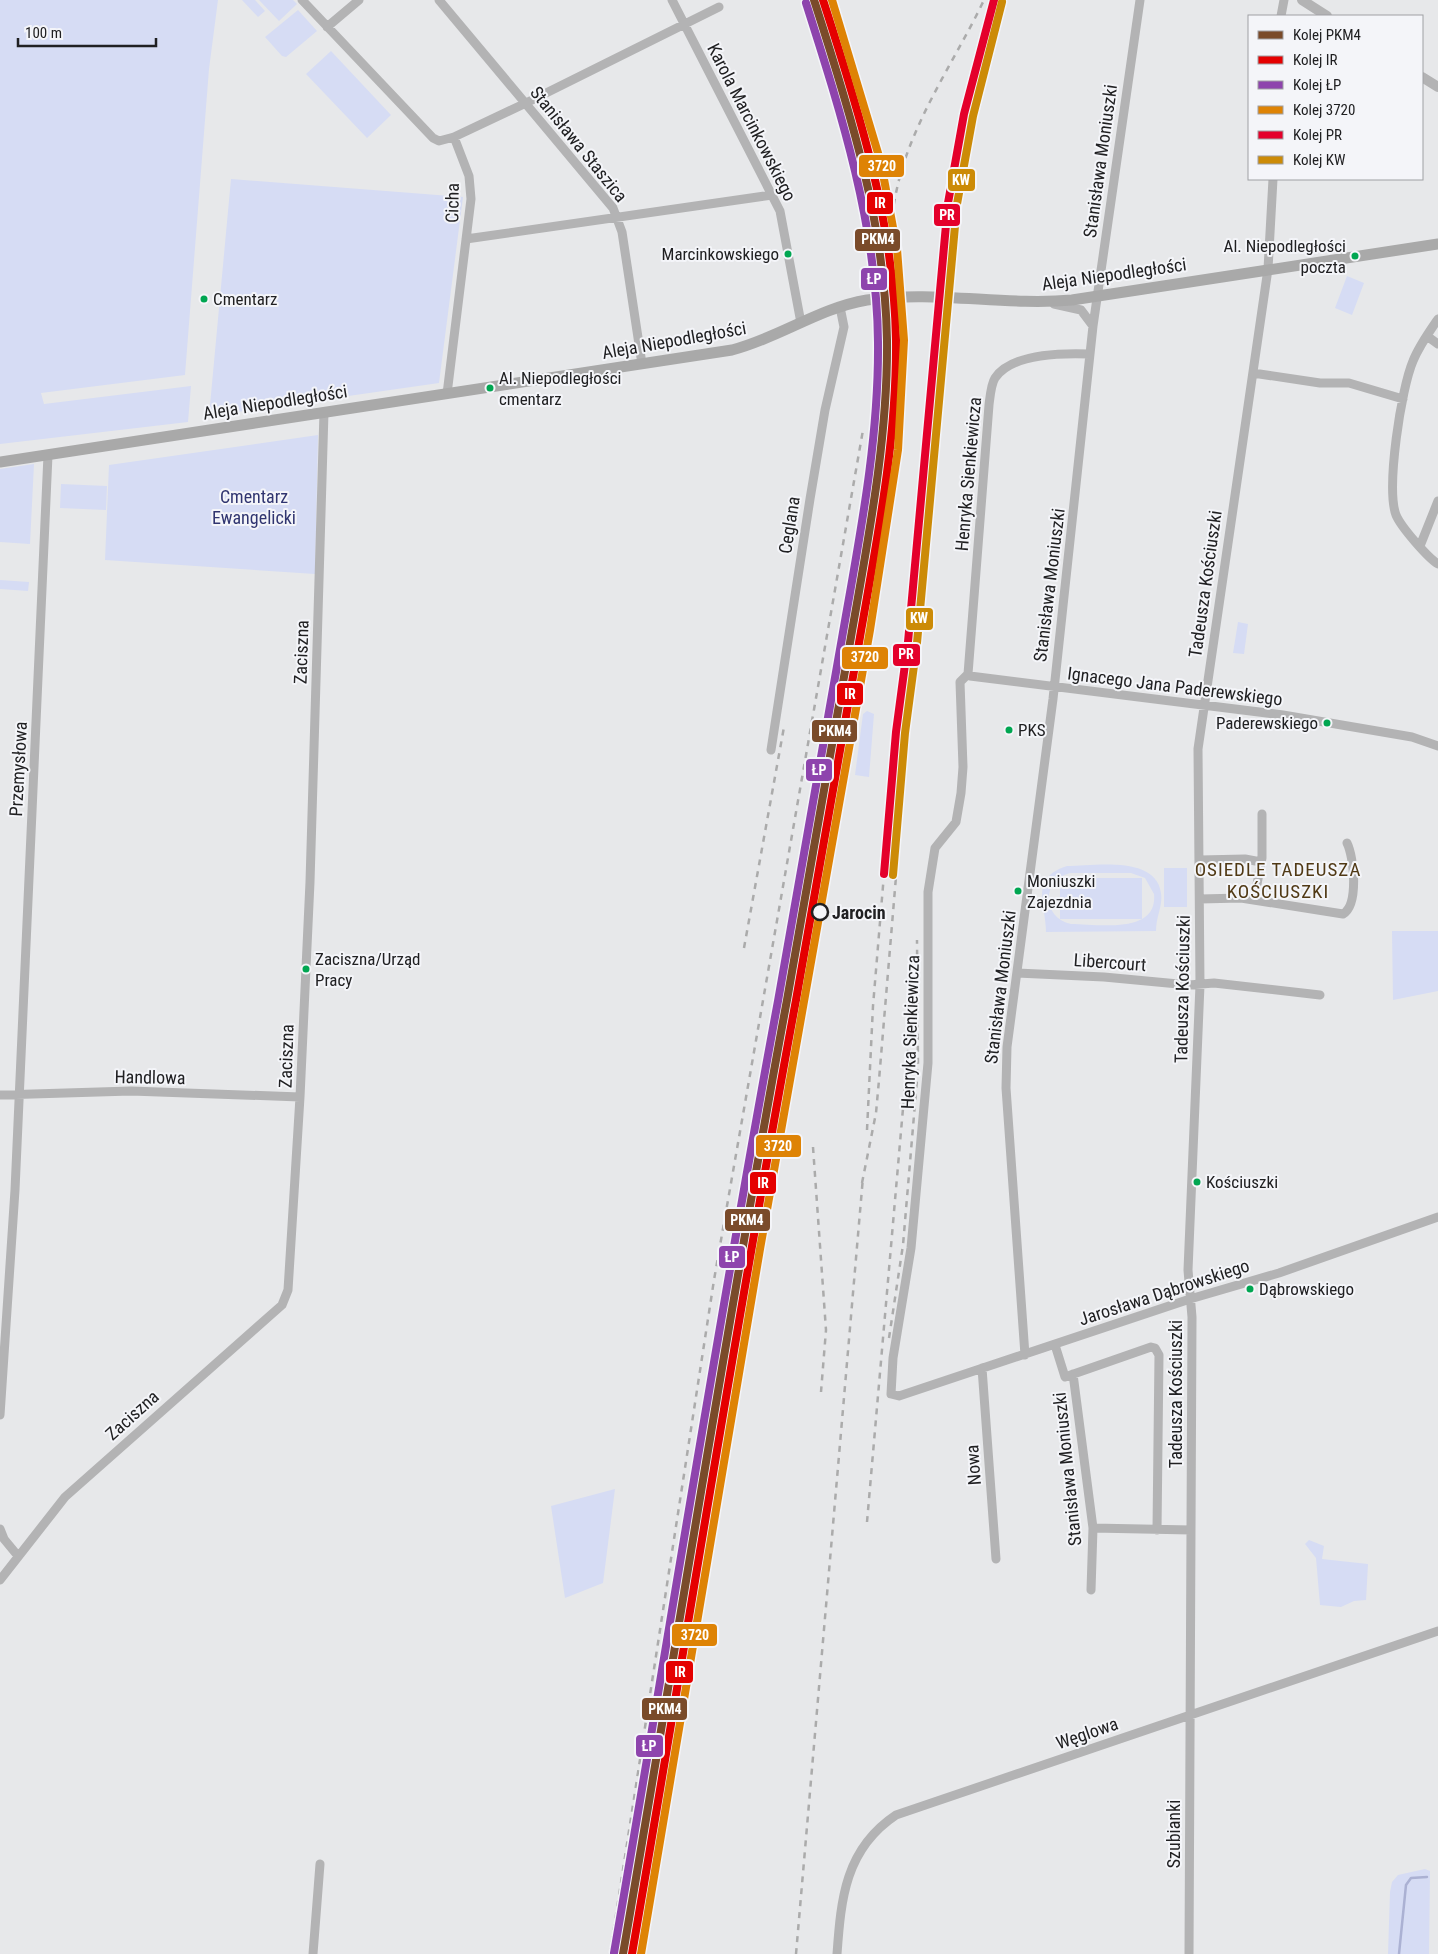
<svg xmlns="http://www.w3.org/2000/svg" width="1438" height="1954" font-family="'Roboto Condensed',sans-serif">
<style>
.green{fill:#d6dcf4;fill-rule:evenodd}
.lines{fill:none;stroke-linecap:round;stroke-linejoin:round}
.stream{stroke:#abb1d3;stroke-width:2.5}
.minor{stroke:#b3b3b4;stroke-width:9}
.tertiary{stroke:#b3b3b4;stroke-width:10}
.secondary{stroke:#a9a9a9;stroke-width:11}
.rail{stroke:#ababab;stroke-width:2.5;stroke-dasharray:6 6;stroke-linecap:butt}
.rail-1-casing{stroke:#f4f5f9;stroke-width:11}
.rail-2-casing{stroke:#f4f5f9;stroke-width:11}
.rail-3-casing{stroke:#f4f5f9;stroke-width:11}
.rail-4-casing{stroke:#f4f5f9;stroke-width:11}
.rail-5-casing{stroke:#f4f5f9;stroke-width:11}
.rail-6-casing{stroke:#f4f5f9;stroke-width:11}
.rail-1{stroke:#7a4b2a;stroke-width:8}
.rail-2{stroke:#e50000;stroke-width:8}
.rail-3{stroke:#8e44ad;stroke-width:8}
.rail-4{stroke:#de8305;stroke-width:8}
.rail-5{stroke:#e4002b;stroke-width:8}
.rail-6{stroke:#cc8b07;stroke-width:8}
.bus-dot{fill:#00a651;stroke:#f4f5f9;stroke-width:2}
.stop-dot{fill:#f4f5f9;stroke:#202022;stroke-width:2.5}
.labels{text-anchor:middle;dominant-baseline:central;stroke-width:4;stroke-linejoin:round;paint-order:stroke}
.bus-label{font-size:17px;fill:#202022;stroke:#f4f5f9;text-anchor:start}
.street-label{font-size:18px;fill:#202022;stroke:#f4f5f9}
.park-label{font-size:18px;fill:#303570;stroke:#f4f5f9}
.stop-label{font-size:18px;font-weight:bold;fill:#202022;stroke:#f4f5f9;text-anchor:start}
.neighbourhood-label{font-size:19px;letter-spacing:1px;fill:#503915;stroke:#f4f5f9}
.line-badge{stroke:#f4f5f9;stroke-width:2}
.badge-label{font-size:14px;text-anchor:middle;font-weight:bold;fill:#fff}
</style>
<rect width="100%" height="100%" fill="#e7e8ea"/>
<path class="green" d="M 0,0 L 218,0 L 209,69 L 185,375 L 41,393 L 44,404 L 191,386 L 188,422 L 0,444 Z
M 242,0 L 255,0 L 265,11 L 258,17 Z
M 259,0 L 293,0 L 297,4 L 279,21 Z
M 298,10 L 317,31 L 286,57 L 282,56 L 265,37 Z
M 331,51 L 391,115 L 367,138 L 306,74 Z
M 231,179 L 463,197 L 439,383 L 209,416 Z
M 1347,276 L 1364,283 L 1352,315 L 1335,308 Z
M 318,435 L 315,574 L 105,560 L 109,465 Z
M 34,464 L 30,544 L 0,542 L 0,469 Z
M 61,484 L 107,486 L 106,510 L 60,508 Z
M 0,580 L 29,582 L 28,591 L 0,589 Z
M 1238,622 L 1248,624 L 1244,654 L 1233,653 Z
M 867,711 L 874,714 L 869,777 L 855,775 L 863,714 Z
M 1067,866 C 1094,866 1156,855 1161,893 C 1163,906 1156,916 1156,931 L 1046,932 C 1046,905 1029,878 1067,866 ZM 1131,873 L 1145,878 L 1154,894 C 1158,935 1097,924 1071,924 C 1042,918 1041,880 1070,873 Z
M 1164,868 L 1187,868 L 1187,907 L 1164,907 Z
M 1060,878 L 1142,878 L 1142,919 L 1060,919 Z
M 1392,931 L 1438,931 L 1438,991 L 1393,1000 Z
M 615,1489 L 603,1583 L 565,1598 L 551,1506 Z
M 1309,1540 L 1324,1546 L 1322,1559 L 1368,1564 L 1366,1600 L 1354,1601 L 1341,1607 L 1320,1605 L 1316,1558 L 1305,1544 Z
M 1425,1869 L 1430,1871 L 1429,1954 L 1388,1954 L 1390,1892 L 1392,1882 L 1398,1875 Z"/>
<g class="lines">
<path class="stream" d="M 1399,1954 L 1406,1885 L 1411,1878 L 1427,1877"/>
<path class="minor" d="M 302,0 L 433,138 L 439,141 L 454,137 L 526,103 L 719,7
M 439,0 L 613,208 L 622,232 L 642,364
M 672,0 L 780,211 L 801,323
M 1281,16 L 1284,0
M 327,27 L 359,0
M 466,239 L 772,195
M 1054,304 L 1081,310 L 1093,326
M 1438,319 C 1429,332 1419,346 1413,361 C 1401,389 1386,488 1396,515 C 1401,527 1428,558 1438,564
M 1427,336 L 1438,344
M 1090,354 C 1064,353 1012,353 995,378 C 991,384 990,397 989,405 L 968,674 L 970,676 L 1283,715 L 1412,737 L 1438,746
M 1253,373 L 1320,383 L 1349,383 L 1403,399
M 447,394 L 471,199 L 469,176 L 454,137
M 1420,546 L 1438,501
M 968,674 L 960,682 L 963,767 L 961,793 L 956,822 L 935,848 L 928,892 L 928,1063 L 911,1248 L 893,1358 L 891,1394 L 899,1396 L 1190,1299 L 1279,1273 L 1438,1217
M 771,750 L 810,499 L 825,410 L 844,327 L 840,307
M 1200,860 L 1245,859 L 1261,862
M 1200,899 L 1241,898 L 1343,914 C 1359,905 1354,857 1347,843
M 1254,900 L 1262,858 L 1262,814
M 1017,973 L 1104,977 L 1189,985 L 1214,983 L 1320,995
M 0,1095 L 131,1091 L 300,1097
M 1055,1345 L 1065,1377 L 1151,1347 L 1155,1348 L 1159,1355 L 1157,1530
M 1025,1355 L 1006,1088 L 1007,1047 L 1053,699 L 1093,326 L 1140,0
M 982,1368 L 996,1559
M 1073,1374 L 1093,1528 L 1091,1590
M 0,1415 L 15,1190 L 48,455
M 1093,1528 L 1191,1530
M 0,1529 L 4,1539 L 18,1556
M 0,1580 L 65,1497 L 282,1305 L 288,1290 L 300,1097 L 310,882 L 324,412
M 313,1954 L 320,1864
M 837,1954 C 841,1899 845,1849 896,1815 L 1438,1631
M 1189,1954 L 1192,1317 L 1188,1270 L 1200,985 L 1198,749 L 1268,269 L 1273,179"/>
<path class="tertiary" d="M 1302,0 L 1327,16
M 1422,77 L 1438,87"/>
<path class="secondary" d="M 0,462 L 732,350 C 779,338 819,308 867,300 C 935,290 1004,306 1072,300 L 1438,244"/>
<path class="rail" d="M 884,420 C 887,390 892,359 892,329 C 892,284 886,238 896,193 C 910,123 954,63 984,0
M 744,948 L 784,727
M 867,1130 L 873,1006 L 884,874
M 813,1147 L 826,1330 L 821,1392
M 862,1183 L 876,1113 L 879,1080 L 949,243 C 959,160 976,80 1000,0
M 889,1338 L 903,1245 L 918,1068 L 917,940
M 867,1522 L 910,1028
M 610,1954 L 714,1280 L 863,430
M 796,1954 L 863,1177"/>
<defs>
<path id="rail-1" d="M 623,1954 C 678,1636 728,1317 787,1000 C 809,879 830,758 851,637 C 868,539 888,440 887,340 C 885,223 850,111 814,0"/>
<path id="rail-2" d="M 632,1954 C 687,1636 737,1317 796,1000 C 818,879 839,758 860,637 C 877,539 897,440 896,340 C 894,223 859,111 823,0"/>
<path id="rail-3" d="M 614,1953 C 669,1635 719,1317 778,1001 C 800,880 821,759 842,638 C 859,540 879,442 878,342 C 877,225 841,113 806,3"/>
<path id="rail-4" d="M 641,1954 L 760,1249 L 870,630 L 898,450 L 904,340 L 897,249 L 881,163 L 832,0"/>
<path id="rail-5" d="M 884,874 L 896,732 L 908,642 L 948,203 L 964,114 L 994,0"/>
<path id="rail-6" d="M 893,875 L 905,733 L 917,643 L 957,204 L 973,116 L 1002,2"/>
</defs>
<use href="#rail-1" class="rail-1-casing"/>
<use href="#rail-2" class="rail-2-casing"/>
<use href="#rail-3" class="rail-3-casing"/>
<use href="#rail-4" class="rail-4-casing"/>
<use href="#rail-5" class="rail-5-casing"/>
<use href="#rail-6" class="rail-6-casing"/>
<use href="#rail-1" class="rail-1"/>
<use href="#rail-2" class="rail-2"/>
<use href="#rail-3" class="rail-3"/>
<use href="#rail-4" class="rail-4"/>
<use href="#rail-5" class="rail-5"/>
<use href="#rail-6" class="rail-6"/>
</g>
<g class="bus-dot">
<circle cx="788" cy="254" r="4.5"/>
<circle cx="1355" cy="256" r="4.5"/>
<circle cx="204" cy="299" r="4.5"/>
<circle cx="490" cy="388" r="4.5"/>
<circle cx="1327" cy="723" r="4.5"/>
<circle cx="1009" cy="730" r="4.5"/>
<circle cx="1018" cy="891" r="4.5"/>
<circle cx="306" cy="969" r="4.5"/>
<circle cx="1197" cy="1182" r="4.5"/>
<circle cx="1250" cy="1289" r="4.5"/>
</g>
<circle class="stop-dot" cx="820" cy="912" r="8"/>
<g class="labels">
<g class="bus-label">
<text x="1346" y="246" text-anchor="end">Al. Niepodległości<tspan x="1346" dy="21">poczta</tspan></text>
<text x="779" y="254" text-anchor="end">Marcinkowskiego</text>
<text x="213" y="299">Cmentarz</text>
<text x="499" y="378">Al. Niepodległości<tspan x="499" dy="21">cmentarz</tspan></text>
<text x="1318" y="723" text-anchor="end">Paderewskiego</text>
<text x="1018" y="730">PKS</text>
<text x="1027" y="881">Moniuszki<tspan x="1027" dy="21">Zajezdnia</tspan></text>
<text x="315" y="959">Zaciszna/Urząd<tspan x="315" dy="21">Pracy</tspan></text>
<text x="1206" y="1182">Kościuszki</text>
<text x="1259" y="1289">Dąbrowskiego</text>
</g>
<g class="street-label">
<text transform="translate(752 122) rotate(63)">Karola Marcinkowskiego</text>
<text transform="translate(579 144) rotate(51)">Stanisława Staszica</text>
<text transform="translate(1100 161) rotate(-82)">Stanisława Moniuszki</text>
<text transform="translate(452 203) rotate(-89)">Cicha</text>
<text transform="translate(1114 274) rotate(-8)">Aleja Niepodległości</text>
<text transform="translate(674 340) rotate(-10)">Aleja Niepodległości</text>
<text transform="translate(275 402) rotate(-9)">Aleja Niepodległości</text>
<text transform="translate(968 474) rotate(-85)">Henryka Sienkiewicza</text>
<text transform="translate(789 525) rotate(-81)">Ceglana</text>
<text transform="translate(1205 584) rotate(-82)">Tadeusza Kościuszki</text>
<text transform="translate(1049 585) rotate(-83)">Stanisława Moniuszki</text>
<text transform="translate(301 652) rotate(-88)">Zaciszna</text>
<text transform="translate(1175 686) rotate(7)">Ignacego Jana Paderewskiego</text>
<text transform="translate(18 769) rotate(-87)">Przemysłowa</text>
<text transform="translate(1110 962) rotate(4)">Libercourt</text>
<text transform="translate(1000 987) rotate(-83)">Stanisława Moniuszki</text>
<text transform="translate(1182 989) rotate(-89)">Tadeusza Kościuszki</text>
<text transform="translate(910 1032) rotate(-88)">Henryka Sienkiewicza</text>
<text transform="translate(286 1056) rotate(-88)">Zaciszna</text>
<text transform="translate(150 1077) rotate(1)">Handlowa</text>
<text transform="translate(1164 1292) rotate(-18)">Jarosława Dąbrowskiego</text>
<text transform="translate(1175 1394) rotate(-90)">Tadeusza Kościuszki</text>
<text transform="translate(132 1415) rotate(-42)">Zaciszna</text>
<text transform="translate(973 1465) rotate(-94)">Nowa</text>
<text transform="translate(1067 1469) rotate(-96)">Stanisława Moniuszki</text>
<text transform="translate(1087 1733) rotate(-19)">Węglowa</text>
<text transform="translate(1173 1834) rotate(-90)">Szubianki</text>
</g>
<g class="park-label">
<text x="254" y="496">Cmentarz<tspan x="254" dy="21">Ewangelicki</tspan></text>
</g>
<g class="stop-label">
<text x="832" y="912">Jarocin</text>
</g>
<g class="neighbourhood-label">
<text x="1278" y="869">OSIEDLE TADEUSZA<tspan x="1278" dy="22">KOŚCIUSZKI</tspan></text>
</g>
</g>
<g class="line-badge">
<rect x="858" y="154" width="47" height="24" rx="5" fill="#de8305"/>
<rect x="947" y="168" width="29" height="24" rx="5" fill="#cc8b07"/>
<rect x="866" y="191" width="28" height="24" rx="5" fill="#e50000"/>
<rect x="933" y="203" width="28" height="24" rx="5" fill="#e4002b"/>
<rect x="854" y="228" width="47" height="24" rx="5" fill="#7a4b2a"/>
<rect x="860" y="267" width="28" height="24" rx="5" fill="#8e44ad"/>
<rect x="905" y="607" width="29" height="24" rx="5" fill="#cc8b07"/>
<rect x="892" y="643" width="29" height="24" rx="5" fill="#e4002b"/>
<rect x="841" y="646" width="48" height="24" rx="5" fill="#de8305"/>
<rect x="836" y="682" width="28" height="24" rx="5" fill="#e50000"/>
<rect x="811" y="719" width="47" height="24" rx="5" fill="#7a4b2a"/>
<rect x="805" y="758" width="28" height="24" rx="5" fill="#8e44ad"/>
<rect x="755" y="1134" width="47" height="24" rx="5" fill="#de8305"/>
<rect x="749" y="1171" width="28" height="24" rx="5" fill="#e50000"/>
<rect x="724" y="1208" width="47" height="24" rx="5" fill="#7a4b2a"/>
<rect x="718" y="1245" width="28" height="24" rx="5" fill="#8e44ad"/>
<rect x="671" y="1623" width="47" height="24" rx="5" fill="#de8305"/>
<rect x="665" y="1660" width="29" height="24" rx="5" fill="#e50000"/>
<rect x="641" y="1697" width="47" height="24" rx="5" fill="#7a4b2a"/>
<rect x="635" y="1734" width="29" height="24" rx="5" fill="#8e44ad"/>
</g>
<g class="badge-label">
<text x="882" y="171">3720</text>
<text x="961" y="185">KW</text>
<text x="880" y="208">IR</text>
<text x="947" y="220">PR</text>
<text x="878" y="244">PKM4</text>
<text x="874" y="284">ŁP</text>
<text x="919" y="623">KW</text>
<text x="906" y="659">PR</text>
<text x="865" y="662">3720</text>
<text x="850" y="699">IR</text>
<text x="835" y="736">PKM4</text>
<text x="819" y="775">ŁP</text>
<text x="778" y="1151">3720</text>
<text x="763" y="1188">IR</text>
<text x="747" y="1225">PKM4</text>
<text x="732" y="1262">ŁP</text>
<text x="695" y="1640">3720</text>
<text x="680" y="1677">IR</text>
<text x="665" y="1714">PKM4</text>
<text x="649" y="1751">ŁP</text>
</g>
<rect x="1248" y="15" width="175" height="165" fill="#f4f5f9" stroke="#9fa0a3"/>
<rect x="1258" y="31" width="25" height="8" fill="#7a4b2a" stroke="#9fa0a3"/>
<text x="1293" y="40" font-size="15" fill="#202022">Kolej PKM4</text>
<rect x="1258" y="56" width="25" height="8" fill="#e50000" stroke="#9fa0a3"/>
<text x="1293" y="65" font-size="15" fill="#202022">Kolej IR</text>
<rect x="1258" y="81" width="25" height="8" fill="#8e44ad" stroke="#9fa0a3"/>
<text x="1293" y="90" font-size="15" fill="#202022">Kolej ŁP</text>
<rect x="1258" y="106" width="25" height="8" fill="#de8305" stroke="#9fa0a3"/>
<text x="1293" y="115" font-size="15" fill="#202022">Kolej 3720</text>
<rect x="1258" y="131" width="25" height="8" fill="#e4002b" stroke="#9fa0a3"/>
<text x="1293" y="140" font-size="15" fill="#202022">Kolej PR</text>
<rect x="1258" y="156" width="25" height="8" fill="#cc8b07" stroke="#9fa0a3"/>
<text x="1293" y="165" font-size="15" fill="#202022">Kolej KW</text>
<path d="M18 38v8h138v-8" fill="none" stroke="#202022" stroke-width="2.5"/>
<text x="25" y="38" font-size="15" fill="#202022" stroke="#f4f5f9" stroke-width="4" paint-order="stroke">100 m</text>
</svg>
